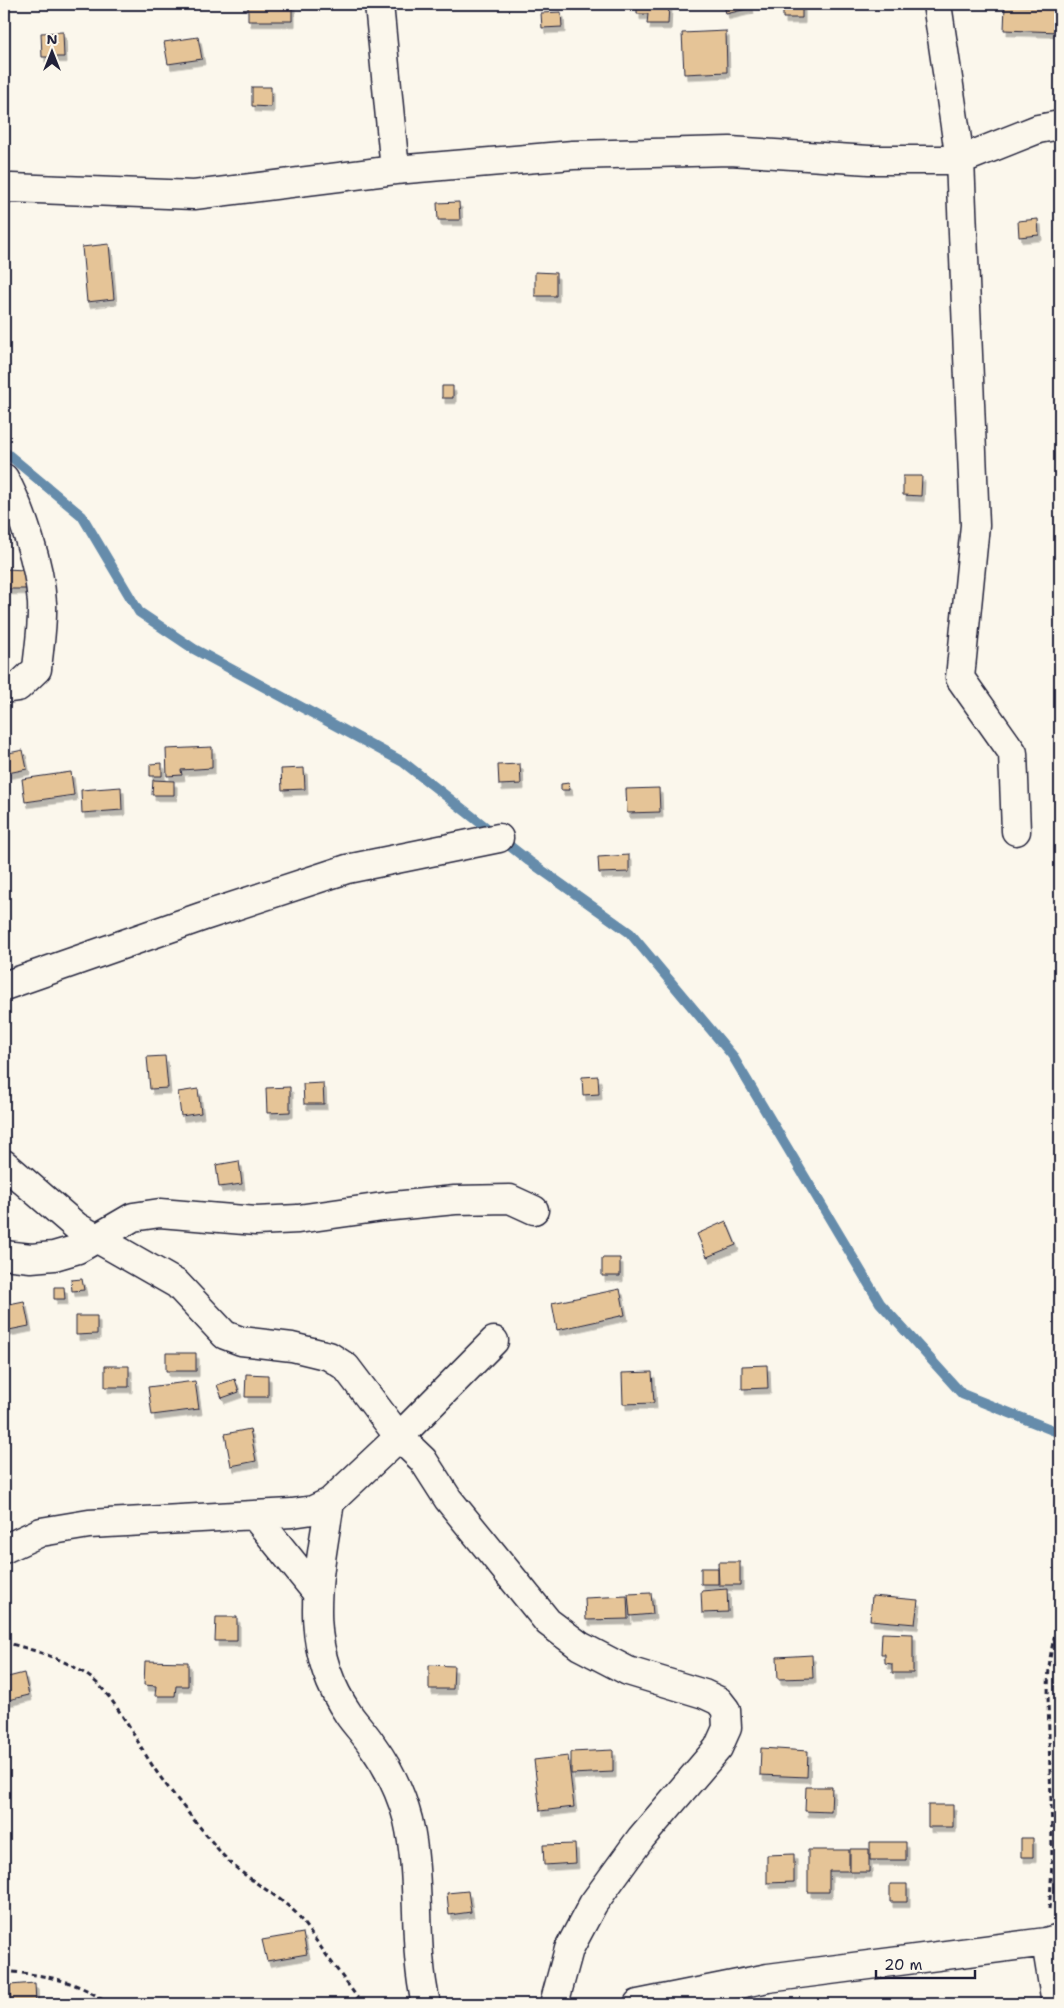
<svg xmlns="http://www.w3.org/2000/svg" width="1064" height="2008" font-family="'Shantell Sans',sans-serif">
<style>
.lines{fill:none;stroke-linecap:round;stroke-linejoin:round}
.stream{stroke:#668cab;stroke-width:10}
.building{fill:#e5c497;stroke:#22223b;filter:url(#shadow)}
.minor-casing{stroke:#22223b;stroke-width:31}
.path{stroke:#22223b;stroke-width:3;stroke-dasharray:5 4;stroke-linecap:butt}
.minor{stroke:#fbf7ec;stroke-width:28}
</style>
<defs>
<filter id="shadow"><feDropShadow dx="3" dy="5.5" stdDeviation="0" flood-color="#0004"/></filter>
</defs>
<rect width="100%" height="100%" fill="#fbf7ec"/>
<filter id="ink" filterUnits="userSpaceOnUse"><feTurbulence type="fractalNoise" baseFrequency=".02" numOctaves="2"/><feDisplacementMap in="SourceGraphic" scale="10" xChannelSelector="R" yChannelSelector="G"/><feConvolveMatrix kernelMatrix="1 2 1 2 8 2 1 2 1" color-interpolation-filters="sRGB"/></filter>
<g filter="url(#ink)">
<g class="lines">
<path class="stream" d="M 4,451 L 82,516 L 139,612 L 194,649 L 403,762 L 529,861 L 630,933 L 732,1055 L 880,1303 L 962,1394 L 1060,1433"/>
</g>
<path class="building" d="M 248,4 L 292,4 L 292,21 L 248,21 Z
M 637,4 L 669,4 L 668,24 L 647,24 L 648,14 L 637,14 Z
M 724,4 L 750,4 L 751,8 L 726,14 Z
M 783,4 L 802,4 L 802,18 L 783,18 Z
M 1005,5 L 1060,7 L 1060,32 L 1004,30 Z
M 561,12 L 562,27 L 542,28 L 541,13 Z
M 726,31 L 727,72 L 684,74 L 682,33 Z
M 63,32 L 64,57 L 42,57 L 41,33 Z
M 198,37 L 202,59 L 168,64 L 164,42 Z
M 252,87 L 271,87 L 271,107 L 252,106 Z
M 459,202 L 460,220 L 438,220 L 437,203 Z
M 1038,219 L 1039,235 L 1019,237 L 1018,221 Z
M 109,244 L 114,299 L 87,302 L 82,247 Z
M 535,272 L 556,273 L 556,296 L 535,296 Z
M 442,386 L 453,386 L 453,398 L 442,398 Z
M 903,476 L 922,476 L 921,496 L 903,495 Z
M 5,569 L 26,570 L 26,589 L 4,589 Z
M 4,626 L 7,643 L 4,643 Z
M 212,747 L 212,768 L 181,770 L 182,775 L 167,776 L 166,749 Z
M 23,750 L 27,769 L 8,773 L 4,754 Z
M 162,763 L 162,776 L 150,776 L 150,764 Z
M 520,764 L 521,784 L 499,785 L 498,765 Z
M 304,768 L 305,789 L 282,790 L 281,769 Z
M 71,772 L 74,795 L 25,802 L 22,779 Z
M 153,780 L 174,781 L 174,795 L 152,795 Z
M 569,783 L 570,790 L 561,790 L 561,784 Z
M 121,787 L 122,810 L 82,813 L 81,790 Z
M 659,788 L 660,812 L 627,813 L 626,789 Z
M 629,855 L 629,872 L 599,873 L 598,857 Z
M 165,1056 L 168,1088 L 150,1089 L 147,1057 Z
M 598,1076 L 599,1094 L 583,1095 L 582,1077 Z
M 323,1083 L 324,1104 L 304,1104 L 303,1084 Z
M 290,1087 L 290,1112 L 267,1113 L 266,1088 Z
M 198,1089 L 201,1113 L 181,1116 L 178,1092 Z
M 239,1161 L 242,1184 L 219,1187 L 216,1165 Z
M 726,1221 L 736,1245 L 707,1257 L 697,1234 Z
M 602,1258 L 620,1258 L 620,1276 L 602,1276 Z
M 82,1279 L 84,1290 L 72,1291 L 71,1280 Z
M 54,1287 L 64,1287 L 65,1299 L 54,1299 Z
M 620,1289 L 625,1315 L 557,1330 L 552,1303 Z
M 24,1301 L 29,1326 L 4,1331 L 4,1305 Z
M 76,1316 L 97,1316 L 97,1334 L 76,1335 Z
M 166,1353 L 196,1353 L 196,1371 L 166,1371 Z
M 767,1365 L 768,1388 L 742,1389 L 742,1366 Z
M 105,1366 L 129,1366 L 129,1387 L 105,1387 Z
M 652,1372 L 654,1403 L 623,1404 L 622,1373 Z
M 246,1374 L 268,1375 L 268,1397 L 245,1397 Z
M 235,1379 L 239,1392 L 222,1398 L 217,1385 Z
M 195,1381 L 199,1409 L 152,1415 L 148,1387 Z
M 250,1429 L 256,1461 L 231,1466 L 225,1434 Z
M 718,1562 L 740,1562 L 740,1585 L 719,1585 Z
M 701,1568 L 718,1568 L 718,1584 L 701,1584 Z
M 727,1589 L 728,1612 L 702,1613 L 701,1591 Z
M 651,1593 L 653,1614 L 630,1616 L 628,1594 Z
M 627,1596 L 628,1619 L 586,1620 L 585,1598 Z
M 872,1596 L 918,1600 L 915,1624 L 870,1620 Z
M 216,1617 L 237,1617 L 237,1641 L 215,1641 Z
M 882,1633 L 913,1634 L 913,1673 L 892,1673 L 892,1664 L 885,1663 L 885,1654 L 881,1654 Z
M 812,1655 L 813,1678 L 778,1679 L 777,1657 Z
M 145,1661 L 188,1662 L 188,1686 L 176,1686 L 175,1696 L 155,1696 L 156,1686 L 144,1685 Z
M 429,1665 L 454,1666 L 453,1689 L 429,1689 Z
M 24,1673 L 29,1695 L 8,1700 L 4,1678 Z
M 761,1748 L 808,1751 L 807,1777 L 760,1775 Z
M 613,1750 L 613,1772 L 571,1774 L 571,1752 Z
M 568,1756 L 574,1807 L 540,1811 L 534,1760 Z
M 806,1787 L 832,1787 L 831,1812 L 805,1811 Z
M 928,1805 L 953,1805 L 953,1827 L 928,1827 Z
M 1021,1838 L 1033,1838 L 1033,1857 L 1021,1857 Z
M 870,1842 L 906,1842 L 906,1860 L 870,1860 Z
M 575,1844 L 576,1863 L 544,1865 L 543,1845 Z
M 850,1849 L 869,1849 L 869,1872 L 850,1872 Z
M 808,1850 L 849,1850 L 849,1871 L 829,1871 L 829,1892 L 808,1892 Z
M 794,1854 L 794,1882 L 767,1883 L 767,1855 Z
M 890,1884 L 907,1884 L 907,1902 L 890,1902 Z
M 468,1891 L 471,1912 L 449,1915 L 447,1893 Z
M 303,1933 L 307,1954 L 267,1961 L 262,1940 Z
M 35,1983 L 36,2004 L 11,2004 L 10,1985 Z"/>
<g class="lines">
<defs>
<path id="minor" d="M 379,4 L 395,170
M 937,4 L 960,160 L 975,525 L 960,678 L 1013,753 L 1016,831
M 4,189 L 11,188 L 194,195 L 395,170 L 573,155 L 730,151 L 869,160 L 960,160 L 1038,129 L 1060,125
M 4,478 C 22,511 40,565 42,603 C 43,625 39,648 37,669 L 18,687 L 4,689
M 4,986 L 201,917 L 347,869 L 499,838
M 4,1164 L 77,1227 L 177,1284 L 225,1335 L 241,1341 L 292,1347 L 329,1356 L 346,1367 L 399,1437 L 423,1460 L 448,1499 L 548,1622 L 580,1646 L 628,1671 L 704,1694 L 719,1701 L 726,1710 L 727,1728 L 718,1748 L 641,1838 L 593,1904 L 569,1949 L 554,2004
M 4,1255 L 31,1258 L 54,1256 L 78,1249 L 133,1217 L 160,1213 L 256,1221 L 298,1219 L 383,1207 L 455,1200 L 510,1199 L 534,1210
M 330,1502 C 318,1580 301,1645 349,1715 C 356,1725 365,1734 372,1745 C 388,1767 401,1793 408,1820 C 422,1880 412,1944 426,2004
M 254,1515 L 317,1593
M 4,1549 L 41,1532 L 89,1524 L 292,1513 L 313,1510 L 330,1502 L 399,1437 L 494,1341
M 1046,1942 L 1056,2004
M 638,2004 L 768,1978 L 1046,1942 L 1060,1938"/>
</defs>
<use href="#minor" class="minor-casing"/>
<path class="path" d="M 4,1642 C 34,1650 66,1659 91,1678 C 115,1696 138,1745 156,1771 C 176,1799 200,1827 222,1854 C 243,1878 273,1891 296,1913 L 362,2004
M 1049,1909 C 1055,1851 1050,1792 1049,1734 C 1048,1696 1045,1656 1060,1621
M 4,1971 C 42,1975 77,1979 108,2004"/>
<use href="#minor" class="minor"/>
</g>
</g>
<rect width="1064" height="2008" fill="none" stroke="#fbf7ec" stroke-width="20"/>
<rect x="10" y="10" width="1044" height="1988" fill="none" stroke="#22223b" stroke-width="2" filter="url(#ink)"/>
<g transform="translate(52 52)" stroke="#fbf7ec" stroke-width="4" paint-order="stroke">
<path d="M0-4L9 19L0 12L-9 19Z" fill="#22223b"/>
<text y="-8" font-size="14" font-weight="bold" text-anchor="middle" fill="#22223b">N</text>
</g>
<path d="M876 1970v8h99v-8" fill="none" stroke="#22223b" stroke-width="2.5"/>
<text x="884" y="1970" font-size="15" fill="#22223b" stroke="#fbf7ec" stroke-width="4" paint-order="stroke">20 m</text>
</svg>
